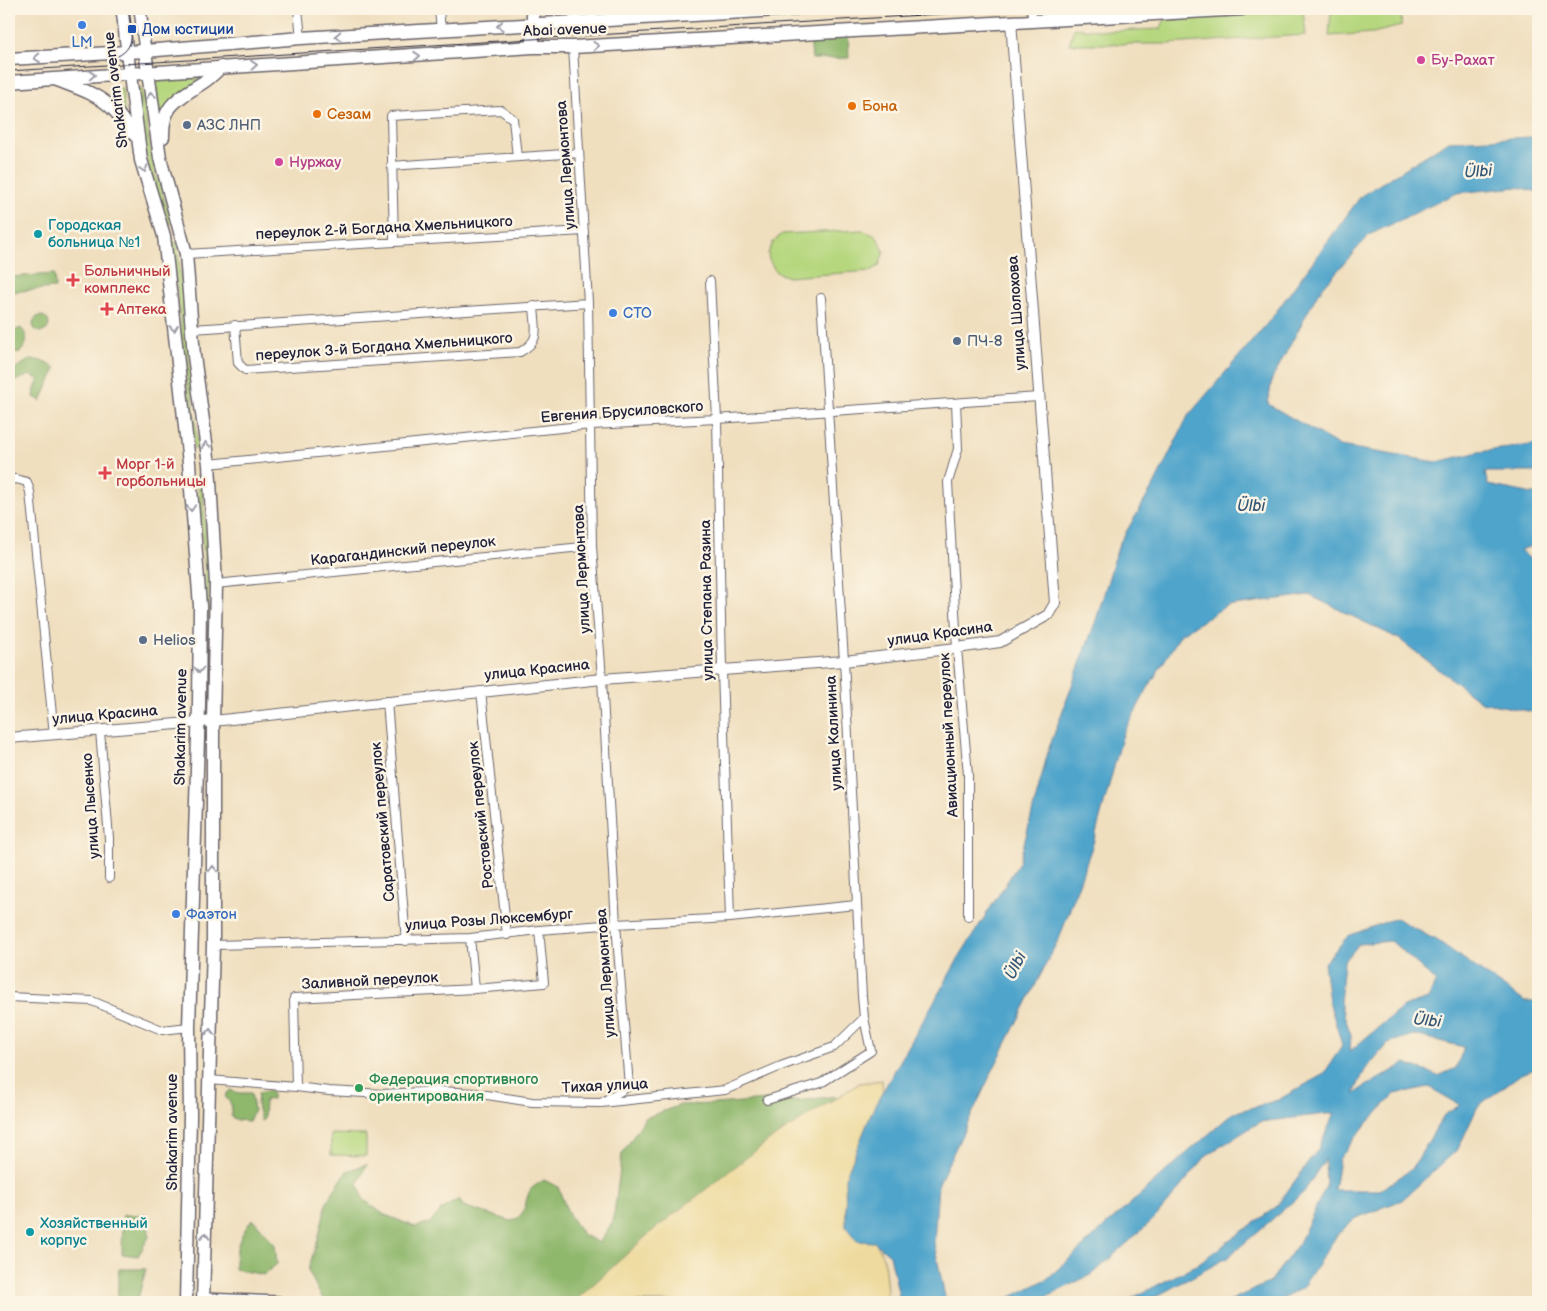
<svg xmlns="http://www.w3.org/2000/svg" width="1547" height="1311" font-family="'Balsamiq Sans',sans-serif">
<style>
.green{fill:#b6d77e;stroke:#6c7c5c}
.forest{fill:#90b86d;stroke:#596d54}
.sand{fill:#eeda9e;stroke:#887e6c}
.water{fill:#4fa4cb;stroke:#386383;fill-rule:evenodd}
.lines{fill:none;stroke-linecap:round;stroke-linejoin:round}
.minor-casing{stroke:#6a6469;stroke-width:10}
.tertiary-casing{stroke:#6a6469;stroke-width:12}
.secondary-casing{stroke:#6a6469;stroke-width:14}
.primary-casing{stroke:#6a6469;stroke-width:15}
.minor{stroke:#fff;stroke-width:8}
.tertiary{stroke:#fff;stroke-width:10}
.secondary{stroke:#fff;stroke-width:11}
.primary{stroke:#fff;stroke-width:12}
.tram{stroke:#22223b;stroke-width:1}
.oneway{stroke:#9c9ca7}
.shop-dot{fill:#3f7fe0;stroke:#fcf5e5;stroke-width:2}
.transit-dot{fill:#1a4fb4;stroke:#fcf5e5;stroke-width:2}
.hotel-dot{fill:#d1479c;stroke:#fcf5e5;stroke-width:2}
.food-dot{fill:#e8710a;stroke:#fcf5e5;stroke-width:2}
.service-dot{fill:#5c6f8a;stroke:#fcf5e5;stroke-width:2}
.culture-dot{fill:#0f9aa8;stroke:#fcf5e5;stroke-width:2}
.health-dot{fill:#e0444e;stroke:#fcf5e5;stroke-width:2}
.leisure-dot{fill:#2e9e5b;stroke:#fcf5e5;stroke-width:2}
.labels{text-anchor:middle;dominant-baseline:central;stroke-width:5;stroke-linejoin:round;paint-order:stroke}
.transit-label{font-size:15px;fill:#164399;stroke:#fcf5e5;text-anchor:start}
.street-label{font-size:15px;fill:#22223b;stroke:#fcf5e5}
.shop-label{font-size:15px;fill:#366cbe;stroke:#fcf5e5;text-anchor:start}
.hotel-label{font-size:15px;fill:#b23c85;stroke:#fcf5e5;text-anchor:start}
.food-label{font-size:15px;fill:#c56008;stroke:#fcf5e5;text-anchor:start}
.service-label{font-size:15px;fill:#4e5e75;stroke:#fcf5e5;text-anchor:start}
.culture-label{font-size:15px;fill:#0d838f;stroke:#fcf5e5;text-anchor:start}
.health-label{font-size:15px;fill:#be3a42;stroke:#fcf5e5;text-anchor:start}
.leisure-label{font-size:15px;fill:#27864d;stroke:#fcf5e5;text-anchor:start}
.water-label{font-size:16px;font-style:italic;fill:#345675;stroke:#fcf5e5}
</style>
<rect width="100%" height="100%" fill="#fcf5e5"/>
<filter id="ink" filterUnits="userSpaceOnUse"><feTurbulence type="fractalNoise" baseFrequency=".02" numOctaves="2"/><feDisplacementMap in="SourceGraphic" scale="10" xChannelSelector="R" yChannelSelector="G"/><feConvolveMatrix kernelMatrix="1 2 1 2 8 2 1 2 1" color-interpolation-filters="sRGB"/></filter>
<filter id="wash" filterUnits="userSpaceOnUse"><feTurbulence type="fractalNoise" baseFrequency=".0096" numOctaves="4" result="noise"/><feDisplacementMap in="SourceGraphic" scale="20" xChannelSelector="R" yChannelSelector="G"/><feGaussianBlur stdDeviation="1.12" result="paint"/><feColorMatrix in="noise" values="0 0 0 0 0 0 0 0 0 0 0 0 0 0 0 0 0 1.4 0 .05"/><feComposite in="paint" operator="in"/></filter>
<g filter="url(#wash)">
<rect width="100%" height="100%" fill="#f0dfbf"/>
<path class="green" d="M 1402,9 L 1401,26 L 1373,33 L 1329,36 L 1331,12 Z
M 1303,11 L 1306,35 L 1168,44 L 1069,44 L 1074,28 L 1110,31 L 1161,29 L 1164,20 Z
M 200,78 L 160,120 L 156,81 Z
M 122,88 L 125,115 L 112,102 L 111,90 Z
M 141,89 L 154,170 L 173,223 L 169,224 C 164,205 154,187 149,168 C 143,143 140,116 136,90 Z
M 862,230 L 876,236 L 884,251 L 879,266 L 871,271 L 788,277 L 776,272 L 769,260 L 768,253 L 774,241 L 782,234 Z
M 177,242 L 198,448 L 194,449 L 172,243 Z
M 197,475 L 201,476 L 209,569 L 209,697 L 204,698 L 206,620 L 205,570 Z
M 331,1134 L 366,1135 L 366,1156 L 331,1155 Z"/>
<path class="forest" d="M 848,35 L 849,58 L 812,59 L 810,36 Z
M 54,274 L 55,288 L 9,292 L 9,277 Z
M33 324a8 8 0 1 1 16 0a8 8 0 1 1-16 0Z
M 21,328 C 29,337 28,344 20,352 L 9,353 L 9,335 L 18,329 Z
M 31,359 L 42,361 L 56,368 L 41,401 L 34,397 L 35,389 L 39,379 L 30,375 L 15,381 L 14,369 Z
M 230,1090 L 239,1093 L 251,1093 L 254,1110 L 249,1121 L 237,1120 L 231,1117 L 231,1104 L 225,1096 Z
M 270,1090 L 272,1092 L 272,1099 L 265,1100 L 264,1119 L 261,1121 L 257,1105 L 258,1093 Z
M 836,1096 L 852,1127 L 697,1302 L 327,1302 L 321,1296 L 308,1270 L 318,1239 L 327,1201 L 347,1171 L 367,1164 L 358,1183 L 363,1199 L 383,1214 L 415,1227 L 430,1223 L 442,1209 L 459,1199 L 463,1206 L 511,1221 C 529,1215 523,1201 531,1189 C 534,1186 541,1182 544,1180 L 558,1187 L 568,1213 L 582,1234 L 599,1243 L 613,1221 L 622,1154 L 645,1118 L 680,1105 L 716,1104 L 767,1100 L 797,1101 Z
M 123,1215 L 148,1215 L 149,1237 L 138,1256 L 122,1254 Z
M 253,1219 L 275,1245 L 277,1264 L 263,1275 L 235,1269 C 234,1251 240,1233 253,1219 Z
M 119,1269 L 146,1269 L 137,1302 L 117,1302 Z"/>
<path class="sand" d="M 882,1080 L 883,1093 L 863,1217 L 884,1259 L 888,1302 L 574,1302 L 651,1232 L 767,1142 L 860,1083 Z"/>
<path class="water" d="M 1530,137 L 1538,138 L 1538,192 L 1518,187 L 1457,193 L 1369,235 L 1318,293 L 1272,379 L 1268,404 L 1340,446 L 1437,462 L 1479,452 L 1538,444 L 1538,472 L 1485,472 L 1488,485 L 1538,495 L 1538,544 L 1520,550 L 1538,566 L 1538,713 L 1481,702 L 1399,639 L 1309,595 L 1226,606 L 1181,634 L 1149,686 L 1123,734 L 1093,844 L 1061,934 L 992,1072 L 938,1185 L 934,1243 L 946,1302 L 898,1302 L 899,1296 L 890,1255 L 874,1242 L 857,1241 L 846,1227 L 845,1178 L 874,1107 L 961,954 L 1019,863 L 1049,748 L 1096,620 L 1119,544 L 1155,483 L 1188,416 L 1270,320 L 1361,196 L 1449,141 Z
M 1396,918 L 1441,943 L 1525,1002 L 1538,1002 L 1538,1068 L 1521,1074 L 1478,1106 L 1458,1149 L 1402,1200 L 1354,1219 L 1337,1235 L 1302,1288 L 1277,1302 L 1227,1302 L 1270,1282 L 1299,1243 L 1326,1186 L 1325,1159 L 1304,1192 L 1227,1258 L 1146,1302 L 1125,1302 L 1196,1265 L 1276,1207 L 1318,1149 L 1335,1113 L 1260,1122 L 1207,1155 L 1155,1218 L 1094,1273 L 1037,1302 L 1001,1302 L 1047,1279 L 1164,1173 L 1233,1113 L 1278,1100 L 1324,1074 L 1342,1045 L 1329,1001 L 1324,963 L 1348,936 ZM 1391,941 L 1436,981 L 1428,999 L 1403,1007 L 1350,1051 L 1351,1035 L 1340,1003 L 1344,962 L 1359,944 ZM 1414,1035 L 1464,1047 L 1456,1068 L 1438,1076 L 1406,1063 L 1354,1093 L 1365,1070 L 1388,1043 ZM 1429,1087 L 1460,1105 L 1444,1115 L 1412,1169 L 1380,1190 L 1334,1190 L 1339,1159 L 1367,1123 L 1395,1094 Z"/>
</g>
<g filter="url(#ink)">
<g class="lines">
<defs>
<path id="minor" d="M 298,9 L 301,38
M 439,9 L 441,30
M 1031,9 L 1033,20
M 573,47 L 588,303 L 592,546 L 602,679 L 616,924 L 629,1086 L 601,1103
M 391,166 L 579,153
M 394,241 L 391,116 L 501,110 L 513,119 L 517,157
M 186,254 L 584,231
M 710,281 L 717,419 L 722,670 L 730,918
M 235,325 L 238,363 L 245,370 L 520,352 C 542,340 535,329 534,306
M 192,329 L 588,303
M 956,403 L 958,449 L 948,482 L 957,648 L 968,775 L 968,916
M 209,464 L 591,425 L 717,419 L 1038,397
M 9,480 L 16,479 L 27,482 L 30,492 L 54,735
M 216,584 L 592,546
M 481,691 L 507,935
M 387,701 L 406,941
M 100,731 L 109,838 L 109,878
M 470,938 L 475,989
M 213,945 L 470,938 L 539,930 L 616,924 L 730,918 L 856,905
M 9,997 L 92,1001 L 162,1030 L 189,1027
M 209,1080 L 296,1087 L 329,1091 L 383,1094 L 439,1091 L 474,1093 L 532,1102 L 601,1103 L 725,1090 L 781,1066 L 834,1047 L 864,1018
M 296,1087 L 294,998 L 475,989 L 544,983 L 539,930
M 767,1100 L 821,1083 L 871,1051 L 864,1018 L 862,996 L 844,661 L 821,298"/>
<path id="tertiary" d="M 9,738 L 213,721 L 602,679 L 844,661 L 957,648 L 1000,642 L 1048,615 L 1055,603 L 1011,21"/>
<path id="secondary" d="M 122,9 L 127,52
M 140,9 L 145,51
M 204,1299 L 278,1302"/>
<path id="primary" d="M 533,47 L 533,9
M 145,51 L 160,158 L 186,254 L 194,356 L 209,464 L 216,584 L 213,721 L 213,945 L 203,1302
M 127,52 L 141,160 L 164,236 L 189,463 L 200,606 L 199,705 L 189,1027 L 190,1116 L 186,1302
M 9,59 L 145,51 L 301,38 L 794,9
M 57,80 C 78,88 99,94 115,111 C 123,120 129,130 138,138
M 9,82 L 533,47 L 573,47 L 1242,9
M 163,137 C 162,106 176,100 199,85 C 208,80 214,74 221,67"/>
</defs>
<use href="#minor" class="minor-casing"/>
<use href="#tertiary" class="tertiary-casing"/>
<use href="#secondary" class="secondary-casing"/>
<use href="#primary" class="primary-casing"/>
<use href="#minor" class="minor"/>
<use href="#tertiary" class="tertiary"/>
<use href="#secondary" class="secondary"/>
<use href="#primary" class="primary"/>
<path class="tram" d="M 107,60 C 138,52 132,34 129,9
M 9,71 L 1021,9"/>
</g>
<defs><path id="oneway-chevron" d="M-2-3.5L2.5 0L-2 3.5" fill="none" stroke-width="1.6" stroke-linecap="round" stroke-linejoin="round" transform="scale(1.25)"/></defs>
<g class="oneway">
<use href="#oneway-chevron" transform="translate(500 26) rotate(176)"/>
<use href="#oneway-chevron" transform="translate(338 36) rotate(177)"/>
<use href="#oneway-chevron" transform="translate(596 46) rotate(-3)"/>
<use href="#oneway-chevron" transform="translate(417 56) rotate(-4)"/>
<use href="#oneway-chevron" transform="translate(37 58) rotate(176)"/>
<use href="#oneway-chevron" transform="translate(254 65) rotate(-4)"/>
<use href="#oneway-chevron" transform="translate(92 75) rotate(-4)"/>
<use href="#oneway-chevron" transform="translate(151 95) rotate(-99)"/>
<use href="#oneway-chevron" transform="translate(144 169) rotate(72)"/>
<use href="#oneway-chevron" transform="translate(174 328) rotate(84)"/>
<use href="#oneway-chevron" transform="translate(206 445) rotate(-98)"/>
<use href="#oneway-chevron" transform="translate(191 508) rotate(87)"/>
<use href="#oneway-chevron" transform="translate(199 670) rotate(90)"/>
<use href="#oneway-chevron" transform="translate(213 869) rotate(-90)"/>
<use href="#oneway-chevron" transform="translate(210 1032) rotate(-89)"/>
<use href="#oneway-chevron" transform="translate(205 1236) rotate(-88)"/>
</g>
</g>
<g class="shop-dot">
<circle cx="82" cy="25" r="5"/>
<circle cx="613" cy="313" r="5"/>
<circle cx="176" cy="914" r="5"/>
</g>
<rect class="transit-dot" x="127" y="24" width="10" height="10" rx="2.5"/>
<g class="hotel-dot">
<circle cx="1421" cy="60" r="5"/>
<circle cx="279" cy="162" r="5"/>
</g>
<g class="food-dot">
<circle cx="852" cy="106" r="5"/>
<circle cx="317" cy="114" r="5"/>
</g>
<g class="service-dot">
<circle cx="187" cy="125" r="5"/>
<circle cx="957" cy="341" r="5"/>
<circle cx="143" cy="640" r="5"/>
</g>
<g class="culture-dot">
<circle cx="38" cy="234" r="5"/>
<circle cx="30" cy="1232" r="5"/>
</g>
<g class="health-dot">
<path d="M70.5 272.5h5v5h5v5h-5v5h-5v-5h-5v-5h5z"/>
<path d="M104.5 301.5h5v5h5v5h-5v5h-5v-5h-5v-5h5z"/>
<path d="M102.5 465.5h5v5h5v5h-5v5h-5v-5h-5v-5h5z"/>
</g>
<circle class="leisure-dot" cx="359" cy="1088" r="5"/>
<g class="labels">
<g class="transit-label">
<text x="142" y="29">Дом юстиции</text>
</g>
<g class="street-label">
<text transform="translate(565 30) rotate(-2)">Abai avenue</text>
<text transform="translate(116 90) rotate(-97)">Shakarim avenue</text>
<text transform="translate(566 165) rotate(-94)">улица Лермонтова</text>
<text transform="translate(384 228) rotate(-3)">переулок 2-й Богдана Хмельницкого</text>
<text transform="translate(1017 313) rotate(-94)">улица Шолохова</text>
<text transform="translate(384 347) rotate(-4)">переулок 3-й Богдана Хмельницкого</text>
<text transform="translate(622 412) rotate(-4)">Евгения Брусиловского</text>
<text transform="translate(403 551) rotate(-6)">Карагандинский переулок</text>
<text transform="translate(582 569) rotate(-93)">улица Лермонтова</text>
<text transform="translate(707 600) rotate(-91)">улица Степана Разина</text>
<text transform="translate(940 634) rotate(-8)">улица Красина</text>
<text transform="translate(537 670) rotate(-6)">улица Красина</text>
<text transform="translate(105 715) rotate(-5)">улица Красина</text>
<text transform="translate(181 727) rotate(-89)">Shakarim avenue</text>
<text transform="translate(834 733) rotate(-93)">улица Калинина</text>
<text transform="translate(949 735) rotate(-93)">Авиационный переулок</text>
<text transform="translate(91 806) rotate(-94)">улица Лысенко</text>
<text transform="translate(481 815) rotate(-96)">Ростовский переулок</text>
<text transform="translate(383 822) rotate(-95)">Саратовский переулок</text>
<text transform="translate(489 920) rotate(-4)">улица Розы Люксембург</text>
<text transform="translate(606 973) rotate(-94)">улица Лермонтова</text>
<text transform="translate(370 981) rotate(-3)">Заливной переулок</text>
<text transform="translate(605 1086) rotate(-3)">Тихая улица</text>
<text transform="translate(172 1132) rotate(-90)">Shakarim avenue</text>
</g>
<g class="shop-label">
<text x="82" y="42" text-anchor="middle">LM</text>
<text x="623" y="313">СТО</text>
<text x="186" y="914">Фаэтон</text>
</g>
<g class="hotel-label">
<text x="1431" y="60">Бу-Рахат</text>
<text x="289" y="162">Нуржау</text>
</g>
<g class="food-label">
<text x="862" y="106">Бона</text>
<text x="327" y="114">Сезам</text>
</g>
<g class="service-label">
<text x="197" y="125">АЗС ЛНП</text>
<text x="967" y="341">ПЧ-8</text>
<text x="153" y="640">Helios</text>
</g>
<g class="culture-label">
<text x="48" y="225">Городская<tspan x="48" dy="17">больница №1</tspan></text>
<text x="40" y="1223">Хозяйственный<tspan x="40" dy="17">корпус</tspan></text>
</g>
<g class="health-label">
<text x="84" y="271">Больничный<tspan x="84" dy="17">комплекс</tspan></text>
<text x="117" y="309">Аптека</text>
<text x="116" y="464">Морг 1-й<tspan x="116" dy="17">горбольницы</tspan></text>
</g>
<g class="leisure-label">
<text x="369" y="1079">Федерация спортивного<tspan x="369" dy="17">ориентирования</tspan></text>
</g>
<g class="water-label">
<text transform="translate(1478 172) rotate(-4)">Ülbi</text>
<text x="1251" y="506">Ülbi</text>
<text transform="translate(1016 966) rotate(-63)">Ülbi</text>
<text transform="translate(1427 1021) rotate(6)">Ülbi</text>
</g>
</g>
<rect width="1547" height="1311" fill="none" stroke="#fcf5e5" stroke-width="30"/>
</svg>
